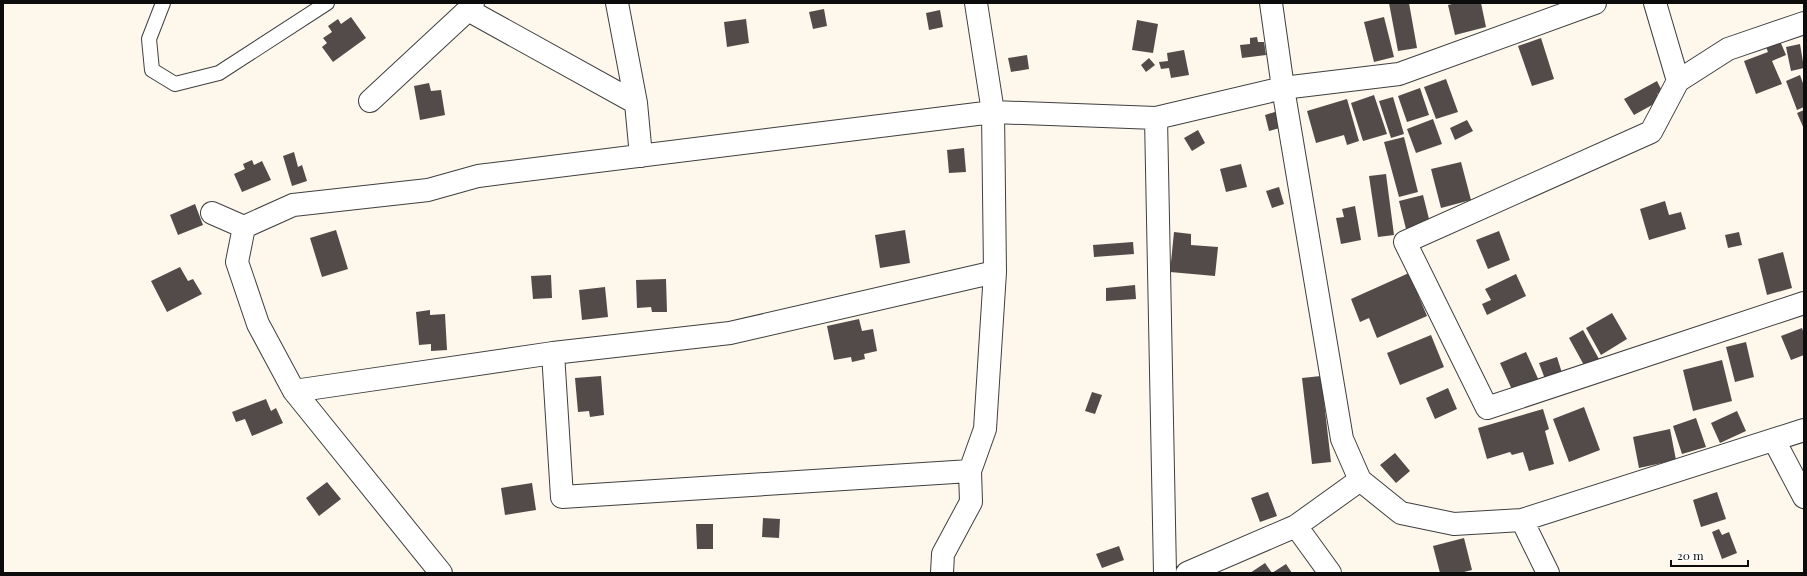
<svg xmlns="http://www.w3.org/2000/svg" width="1807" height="576" font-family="'Playfair Display',serif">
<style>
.building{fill:#534b49}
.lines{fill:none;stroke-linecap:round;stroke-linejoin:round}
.lane-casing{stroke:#3f3f3f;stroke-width:16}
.street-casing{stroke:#3f3f3f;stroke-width:24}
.lane{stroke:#fff;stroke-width:14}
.street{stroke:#fff;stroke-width:22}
</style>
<rect width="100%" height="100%" fill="#fdf7ec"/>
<path class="building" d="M 1389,3 L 1409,3 L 1417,48 L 1398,51 Z
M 1456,3 L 1481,3 L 1486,27 L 1455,35 L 1448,5 Z
M 824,9 L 827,26 L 813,29 L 809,12 Z
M 940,10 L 943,27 L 929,30 L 926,13 Z
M 351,17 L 366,38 L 333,62 L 322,47 L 327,43 L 323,38 L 332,32 L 328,26 L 338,19 L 341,24 Z
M 1384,17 L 1394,57 L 1374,62 L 1364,22 Z
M 746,19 L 749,43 L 727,47 L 724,22 Z
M 1137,20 L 1158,24 L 1153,53 L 1132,50 Z
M 1257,37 L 1258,42 L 1264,42 L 1266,55 L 1242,58 L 1240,45 L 1250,44 L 1250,38 Z
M 1541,38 L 1554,79 L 1532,86 L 1518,46 Z
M 1780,41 L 1786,55 L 1772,61 L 1782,84 L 1756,94 L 1744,61 L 1768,52 L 1766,47 Z
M 1800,44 L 1804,68 L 1791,71 L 1786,47 Z
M 1184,50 L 1189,75 L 1171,78 L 1169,68 L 1161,69 L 1159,62 L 1168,61 L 1167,53 Z
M 1027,55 L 1029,69 L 1011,72 L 1008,58 Z
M 1149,58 L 1155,65 L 1146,72 L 1141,65 Z
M 1800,75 L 1804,86 L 1804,107 L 1797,110 L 1786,81 Z
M 1446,79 L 1458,112 L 1436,119 L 1424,87 Z
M 1657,81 L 1662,91 L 1657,94 L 1661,100 L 1634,115 L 1624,99 Z
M 429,83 L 431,91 L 441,90 L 445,115 L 420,120 L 414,86 Z
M 1420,88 L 1429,115 L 1407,122 L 1398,96 Z
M 1374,95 L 1387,134 L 1363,141 L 1351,103 Z
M 1393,97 L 1404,134 L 1391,138 L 1379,101 Z
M 1347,99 L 1359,141 L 1347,145 L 1344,135 L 1316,143 L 1307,111 Z
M 1804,110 L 1804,129 L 1797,113 Z
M 1278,111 L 1283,127 L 1269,131 L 1265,115 Z
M 1433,119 L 1442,144 L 1416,153 L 1407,129 Z
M 1467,120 L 1473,131 L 1455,140 L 1450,128 Z
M 1198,130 L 1205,143 L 1192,151 L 1184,138 Z
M 1404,137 L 1418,192 L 1399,197 L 1384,142 Z
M 964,148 L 966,172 L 949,173 L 947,150 Z
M 294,152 L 298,167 L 302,165 L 307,181 L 292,186 L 283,156 Z
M 252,160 L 254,165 L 262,161 L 271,180 L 242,192 L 234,174 L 245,169 L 243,164 Z
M 1461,162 L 1471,200 L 1441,208 L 1431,169 Z
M 1241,164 L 1247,187 L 1226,192 L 1220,169 Z
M 1386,174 L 1394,235 L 1378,237 L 1369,176 Z
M 1279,187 L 1284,204 L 1272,208 L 1266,191 Z
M 1423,195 L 1430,223 L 1406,229 L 1399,201 Z
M 1665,201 L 1669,215 L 1681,212 L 1686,229 L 1649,240 L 1640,209 Z
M 195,204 L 203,225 L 178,235 L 170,215 Z
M 1355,206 L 1361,240 L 1341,244 L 1336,218 L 1344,217 L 1342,209 Z
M 336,230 L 348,269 L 322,277 L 310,238 Z
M 905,230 L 910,263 L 880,268 L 875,235 Z
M 1499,231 L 1510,260 L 1488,269 L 1476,240 Z
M 1174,232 L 1191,234 L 1191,245 L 1218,247 L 1215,276 L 1170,272 Z
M 1739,232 L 1742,245 L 1728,248 L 1725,235 Z
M 1133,242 L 1134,254 L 1094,257 L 1093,245 Z
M 1783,252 L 1792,288 L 1767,295 L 1758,259 Z
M 180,267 L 188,281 L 193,279 L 202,294 L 167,312 L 151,281 Z
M 1409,273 L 1427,316 L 1377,338 L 1369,318 L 1360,322 L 1351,299 Z
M 1516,274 L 1526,296 L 1487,315 L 1482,304 L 1491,300 L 1485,289 Z
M 551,275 L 552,298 L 533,299 L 531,276 Z
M 666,279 L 667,312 L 652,312 L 651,307 L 637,308 L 636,280 Z
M 1135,285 L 1136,299 L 1106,301 L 1106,288 Z
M 605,287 L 608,317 L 582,320 L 579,290 Z
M 430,310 L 430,315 L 445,314 L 447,350 L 431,351 L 431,344 L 419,345 L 416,312 Z
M 1612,313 L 1627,339 L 1601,355 L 1586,328 Z
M 859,319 L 862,331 L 873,329 L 877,351 L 864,354 L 865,359 L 852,362 L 851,357 L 834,360 L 827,326 Z
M 1802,328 L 1804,334 L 1804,355 L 1791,360 L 1781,336 Z
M 1583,330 L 1599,359 L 1585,367 L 1569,338 Z
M 1431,335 L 1444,367 L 1400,385 L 1387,353 Z
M 1746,342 L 1754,377 L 1735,382 L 1726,347 Z
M 1526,352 L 1540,383 L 1514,394 L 1500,363 Z
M 1557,357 L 1562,373 L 1545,379 L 1539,363 Z
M 1722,360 L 1732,401 L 1693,411 L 1683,370 Z
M 601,376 L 604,415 L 590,417 L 589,411 L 578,412 L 575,378 Z
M 1321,376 L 1331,462 L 1312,464 L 1302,378 Z
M 1448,388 L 1457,409 L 1435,419 L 1426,398 Z
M 1092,392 L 1102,395 L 1095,414 L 1085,411 Z
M 266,399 L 271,411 L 276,408 L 283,423 L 252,436 L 245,419 L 236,422 L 232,412 Z
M 1584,407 L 1600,450 L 1569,462 L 1553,419 Z
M 1543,409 L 1549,429 L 1545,431 L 1554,464 L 1529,471 L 1523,452 L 1512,455 L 1510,452 L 1487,459 L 1478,428 Z
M 1737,411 L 1746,431 L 1720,443 L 1711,423 Z
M 1696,418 L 1706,447 L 1682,454 L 1673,426 Z
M 1670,429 L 1676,460 L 1639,468 L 1633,437 Z
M 1395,453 L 1410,471 L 1396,483 L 1380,465 Z
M 327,482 L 341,499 L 319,516 L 306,498 Z
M 532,483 L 536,510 L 505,515 L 501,488 Z
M 1268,492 L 1277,516 L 1260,522 L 1251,498 Z
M 1717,492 L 1726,519 L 1701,527 L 1693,500 Z
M 763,518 L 780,519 L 779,538 L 762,537 Z
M 696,524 L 713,524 L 713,549 L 697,549 Z
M 1719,529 L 1722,535 L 1729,532 L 1737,553 L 1722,559 L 1712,532 Z
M 1464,538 L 1472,570 L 1460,573 L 1440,573 L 1433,546 Z
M 1119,546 L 1124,560 L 1102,568 L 1096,554 Z
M 1265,563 L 1272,573 L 1250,573 Z
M 1286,564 L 1292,573 L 1272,573 Z"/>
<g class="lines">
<defs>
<path id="lane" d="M 163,3 L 149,39 L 152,70 L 175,84 L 219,73 L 327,3"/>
<path id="street" d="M 473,3 L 468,10 L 636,103 L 641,156
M 617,3 L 636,103
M 1271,3 L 1283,88 L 1342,439 L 1360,480 L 1401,513 L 1454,524 L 1522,520 L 1804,430
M 1655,3 L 1678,81 L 1651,132 L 1405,242 L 1487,408 L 1804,303
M 1678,81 L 1728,49 L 1804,23
M 370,101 L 468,10
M 1156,118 L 1165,573
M 212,213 L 244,227
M 553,353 L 562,497 L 970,471
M 294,391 L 553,353 L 730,333 L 995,272
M 1774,440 L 1804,497
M 1522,520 L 1548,573
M 1296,526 L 1330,573
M 441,573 L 294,391 L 258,324 L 237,262 L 244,227 L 293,205 L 428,190 L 478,176 L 993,112 L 1156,118 L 1283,88 L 1399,74 L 1595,3
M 942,573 L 943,554 L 971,502 L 970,471 L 985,429 L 995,272 L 993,112 L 976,3
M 1187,573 L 1296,526 L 1360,480"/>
</defs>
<use href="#lane" class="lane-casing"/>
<use href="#street" class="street-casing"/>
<use href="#lane" class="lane"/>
<use href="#street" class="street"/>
</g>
<rect width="1807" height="576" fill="none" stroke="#0c0c0c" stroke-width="8"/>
<path d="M1671 560v6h77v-6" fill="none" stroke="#0c0c0c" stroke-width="2"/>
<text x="1677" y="560" font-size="12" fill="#0c0c0c" stroke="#ffffff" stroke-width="3" paint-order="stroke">20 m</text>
</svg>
